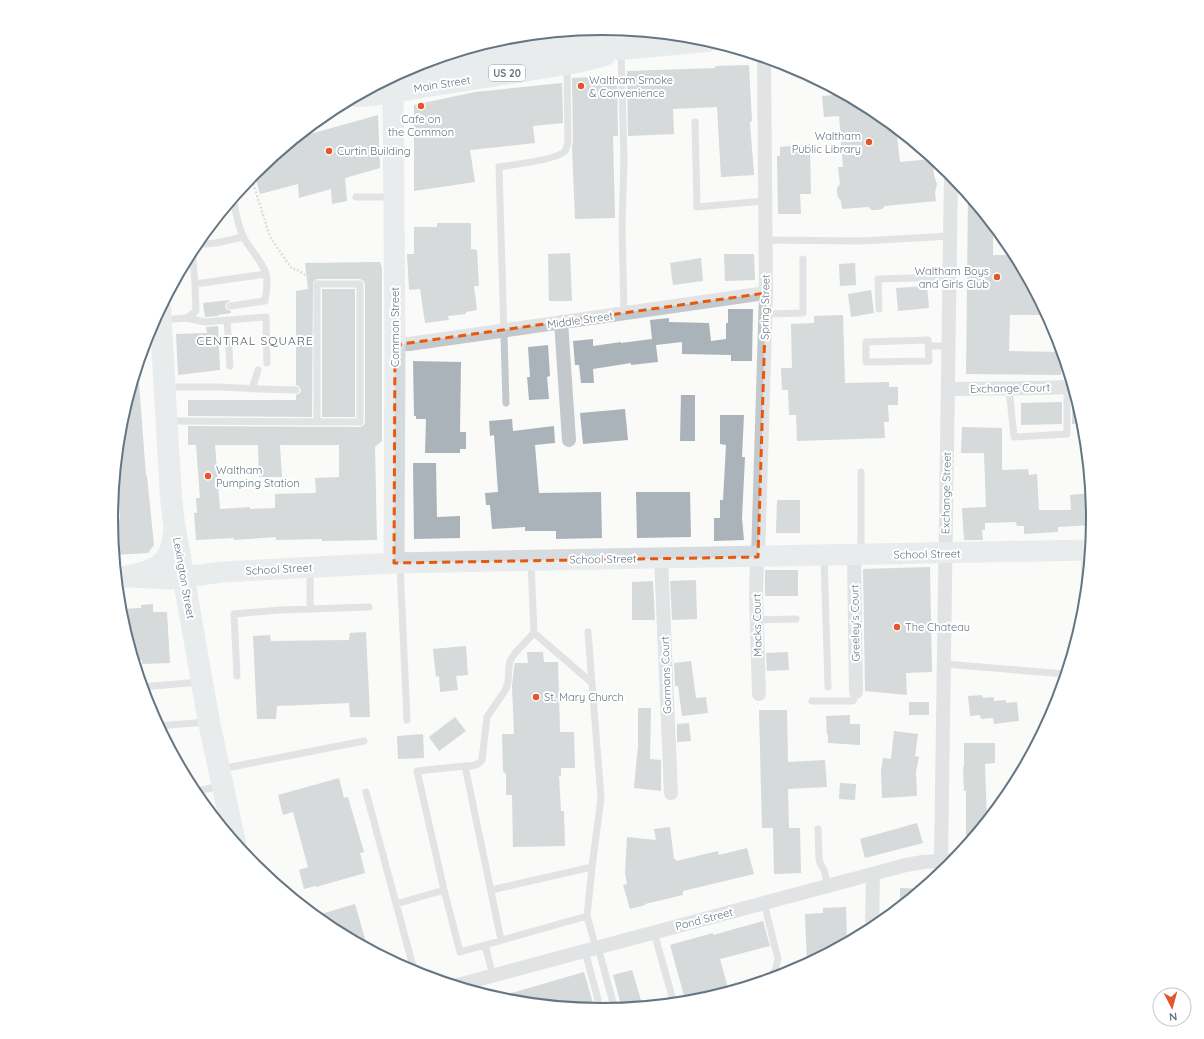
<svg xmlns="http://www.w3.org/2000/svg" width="1204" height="1039" font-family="Quicksand,sans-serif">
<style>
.building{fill:#aab3b9;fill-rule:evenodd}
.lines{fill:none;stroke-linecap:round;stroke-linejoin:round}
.path{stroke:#bbbfc2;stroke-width:2.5;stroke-dasharray:2 2;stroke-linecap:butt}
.lane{stroke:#c3c8cc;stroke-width:7}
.street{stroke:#c3c8cc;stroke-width:14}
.secondary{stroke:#d6dbdf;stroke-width:21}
.primary{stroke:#d6dbdf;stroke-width:22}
.marked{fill:none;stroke:#e8590c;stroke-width:3;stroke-dasharray:8 5;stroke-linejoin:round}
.poi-dot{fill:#e4572e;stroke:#fff;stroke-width:1.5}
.labels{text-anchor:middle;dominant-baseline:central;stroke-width:4;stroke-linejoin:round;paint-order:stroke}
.shield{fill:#fff;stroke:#939fa8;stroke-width:1}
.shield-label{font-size:10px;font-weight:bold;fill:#657683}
.poi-label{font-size:11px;fill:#657683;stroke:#fff;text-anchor:start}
.street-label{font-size:11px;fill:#657683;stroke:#fff}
.neighbourhood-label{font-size:12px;letter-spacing:1px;fill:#57646e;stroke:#fff}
.rim{fill:none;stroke:#657683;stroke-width:2}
</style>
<rect width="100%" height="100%" fill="#fafaf8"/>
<path class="building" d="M 749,65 L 752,121 L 750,122 L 754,175 L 721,177 L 717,107 L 673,109 L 674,134 L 628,136 L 627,71 L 715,68 L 715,66 Z
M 617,76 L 618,136 L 613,136 L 615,218 L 575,219 L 572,146 L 573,141 L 572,78 Z
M 562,83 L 563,123 L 533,126 L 535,143 L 470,150 L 475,182 L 414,191 L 414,105 L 475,92 Z
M 844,94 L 875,111 L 896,128 L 900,162 L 932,159 L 934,175 L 937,184 L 935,193 L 936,201 L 885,206 L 882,209 L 877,210 L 872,210 L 868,207 L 842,209 L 841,201 L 838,197 L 837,193 L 837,188 L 840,184 L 838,167 L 843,167 L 839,116 L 824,117 L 822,96 Z
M 378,115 L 380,168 L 345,178 L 347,201 L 332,204 L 331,189 L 299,198 L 298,184 L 260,194 L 254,173 L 296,138 Z
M 810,144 L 811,194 L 800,194 L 801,214 L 778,214 L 777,156 L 780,156 L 780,147 Z
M 968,195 L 993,225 L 993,255 L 1015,255 L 1047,315 L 1010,315 L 1009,351 L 1061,352 L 1061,375 L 966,374 Z
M 437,223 L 471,223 L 471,249 L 477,250 L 479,286 L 474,286 L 477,310 L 466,312 L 466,314 L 448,316 L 449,320 L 425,323 L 420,289 L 409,290 L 407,254 L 414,254 L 414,227 L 437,227 Z
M 570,253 L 572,301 L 549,301 L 548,254 Z
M 724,254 L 754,254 L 755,280 L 725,281 Z
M 701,258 L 703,281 L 673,285 L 670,263 Z
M 380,262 L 382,268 L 382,441 L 375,447 L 377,540 L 322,541 L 322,539 L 276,540 L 276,537 L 234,540 L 234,538 L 196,540 L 194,513 L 197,513 L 196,498 L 200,498 L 196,445 L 188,445 L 188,426 L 360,427 L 364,425 L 365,422 L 365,284 L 364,281 L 360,279 L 317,279 L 313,282 L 312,417 L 188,416 L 188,400 L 296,400 L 296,395 L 300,393 L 301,390 L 299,386 L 296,385 L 296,291 L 308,289 L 305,263 ZM 215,445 L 258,445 L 259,477 L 282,477 L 280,445 L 339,445 L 339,477 L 315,478 L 316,493 L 275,494 L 275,508 L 250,509 L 250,507 L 220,509 Z
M 855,263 L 856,285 L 840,286 L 839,264 Z
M 927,286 L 929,308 L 898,311 L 896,288 Z
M 322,289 L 355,289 L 355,417 L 322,417 Z
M 871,290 L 874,313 L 851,317 L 848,294 Z
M 229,300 L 230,301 L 227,302 L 225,306 L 226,309 L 231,311 L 231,313 L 218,315 L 218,316 L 205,317 L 203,303 Z
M 728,309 L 753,309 L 752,361 L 731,361 L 731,355 L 682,354 L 682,342 L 656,345 L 658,362 L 631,365 L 631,363 L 593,369 L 594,383 L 581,383 L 579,365 L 575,365 L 573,341 L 593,339 L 593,346 L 621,342 L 621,343 L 652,339 L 650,320 L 669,318 L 669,322 L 709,323 L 711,341 L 726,339 L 726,323 L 728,323 Z
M 843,315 L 845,383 L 889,382 L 889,387 L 898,387 L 898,405 L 888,405 L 889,422 L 884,422 L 885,438 L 797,441 L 796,415 L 789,415 L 788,390 L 782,390 L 781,368 L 792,368 L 791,324 L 814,323 L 814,316 Z
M 218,326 L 220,370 L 178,375 L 176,334 L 207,333 L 206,327 Z
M 548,345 L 550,376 L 547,377 L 549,399 L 529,400 L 527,377 L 530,377 L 528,347 Z
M 413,361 L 461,362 L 460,432 L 466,432 L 466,449 L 460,449 L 460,453 L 425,453 L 426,419 L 416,419 L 416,416 L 414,416 Z
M 137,369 L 138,369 L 146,476 L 147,476 L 154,545 L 148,553 L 114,555 L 111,519 L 120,519 L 116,466 L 120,423 Z
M 681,395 L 695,395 L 695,441 L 680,441 Z
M 1072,401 L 1077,401 L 1084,424 L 1072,424 Z
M 1062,402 L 1062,424 L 1021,425 L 1021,403 Z
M 625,409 L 628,440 L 583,444 L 580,413 Z
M 720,415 L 744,415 L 742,457 L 745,457 L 742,518 L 744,540 L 714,541 L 714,518 L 720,518 L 720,500 L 723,500 L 726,445 L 720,444 Z
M 512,419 L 513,431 L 554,426 L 555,443 L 535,445 L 539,493 L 601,492 L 602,538 L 556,539 L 556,531 L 525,531 L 525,527 L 492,529 L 490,505 L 486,505 L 485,493 L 498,492 L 494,435 L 490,436 L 489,421 Z
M 962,427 L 1002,428 L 1002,470 L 1028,469 L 1029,475 L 1037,474 L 1039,510 L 1071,510 L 1070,495 L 1091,493 L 1093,525 L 1058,527 L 1058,532 L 1024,534 L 1024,526 L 1017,526 L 1016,522 L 985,523 L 985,530 L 982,530 L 983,540 L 964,540 L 962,508 L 986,507 L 984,453 L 961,453 Z
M 413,463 L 436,463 L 437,517 L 460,516 L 460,538 L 414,539 Z
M 636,492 L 690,492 L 691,537 L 637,538 Z
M 777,500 L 800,500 L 800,533 L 776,533 Z
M 930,567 L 932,672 L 906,673 L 907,695 L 865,691 L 863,569 Z
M 765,570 L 798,570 L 798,596 L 765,596 Z
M 696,580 L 697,619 L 672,620 L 670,581 Z
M 653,581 L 655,620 L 632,620 L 632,582 Z
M 153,604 L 153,612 L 167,612 L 170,663 L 142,664 L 142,660 L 134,661 L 133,647 L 130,647 L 120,615 L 119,609 L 141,608 L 141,605 Z
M 366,632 L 370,717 L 350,717 L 349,703 L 277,706 L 276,719 L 257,719 L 253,636 L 270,635 L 271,641 L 349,640 L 350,633 Z
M 466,646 L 468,675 L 456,676 L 458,690 L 440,692 L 439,676 L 436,677 L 433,649 Z
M 527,652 L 543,652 L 544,662 L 558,662 L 560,732 L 574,732 L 575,768 L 561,768 L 561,776 L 559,776 L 561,811 L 564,811 L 565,846 L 513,847 L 512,795 L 506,795 L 506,774 L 503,771 L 502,734 L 514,734 L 512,686 L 514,667 L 515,663 L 528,663 Z
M 788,652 L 789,670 L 767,671 L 766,653 Z
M 691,661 L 696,698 L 706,697 L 708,713 L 682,716 L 678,686 L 675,686 L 674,663 Z
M 982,695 L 983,698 L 994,697 L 994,701 L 1006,700 L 1006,703 L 1017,702 L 1019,721 L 994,724 L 993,718 L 981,719 L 980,715 L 970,716 L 968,696 Z
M 909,702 L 929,702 L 929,715 L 909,715 Z
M 638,708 L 651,708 L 650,759 L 661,760 L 661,791 L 634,788 L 638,746 Z
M 759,710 L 787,710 L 788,762 L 825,760 L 827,787 L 788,789 L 789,828 L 800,828 L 801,873 L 774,874 L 773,828 L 762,828 Z
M 850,715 L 850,724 L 860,724 L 860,745 L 828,743 L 828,735 L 827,735 L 826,716 Z
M 455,717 L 466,731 L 439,751 L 429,737 Z
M 689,723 L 691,741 L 677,742 L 677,724 Z
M 894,731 L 918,734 L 915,756 L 919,757 L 916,772 L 917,796 L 882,798 L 881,772 L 883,758 L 891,759 Z
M 423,734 L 424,758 L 398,759 L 397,736 Z
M 964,743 L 995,743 L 995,763 L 985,764 L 987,822 L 966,847 L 966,791 L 964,791 L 963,767 L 964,767 Z
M 339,778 L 344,798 L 348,797 L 364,852 L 360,853 L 365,873 L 316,887 L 315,886 L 304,889 L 299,870 L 308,867 L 293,812 L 283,815 L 278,795 Z
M 840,783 L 856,784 L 855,800 L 839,799 Z
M 917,823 L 923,843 L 865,858 L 860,839 Z
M 670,827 L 674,859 L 676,859 L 676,861 L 718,851 L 719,855 L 747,848 L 754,874 L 683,891 L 683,895 L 645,904 L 645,905 L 630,909 L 623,885 L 627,884 L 625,873 L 627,837 L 656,840 L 654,829 Z
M 900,888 L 923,889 L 900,908 Z
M 355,904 L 368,949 L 329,928 L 314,916 Z
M 846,907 L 847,943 L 807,964 L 805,914 L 823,913 L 823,908 Z
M 763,921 L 770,946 L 720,959 L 729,992 L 698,1002 L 686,1003 L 670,945 L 713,933 L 713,935 Z
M 632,970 L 643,1007 L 622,1009 L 613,975 Z
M 584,972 L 595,1010 L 506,1002 L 494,998 Z"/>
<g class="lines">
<path class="path" d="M 251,176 L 270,237 L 292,269 L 296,269 L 310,278"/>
<path class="lane" d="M 556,33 L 558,46
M 621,52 L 624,160 L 622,227 L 624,313
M 695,122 L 697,207 L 765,201
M 356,197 L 391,197
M 765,240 L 862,241 L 950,236
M 194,245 L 216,243 L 243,237
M 195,284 L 266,274
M 230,306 L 265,301 C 266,294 267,286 267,279 C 266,265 250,250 244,238 C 237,226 236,211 233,198
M 879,309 L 878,279 L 949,277
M 765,314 L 803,313 L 803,259
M 187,318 L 205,322 L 266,317 L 267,363
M 162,320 L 187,318 L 196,311 L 195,284 L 192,249
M 227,320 L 230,366
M 928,340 L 929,361 L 866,362 L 866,342 Z
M 928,346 L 948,346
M 168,387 L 218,387 L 260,389 L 296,390
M 1009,388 L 1014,437 L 1067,434 L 1067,387
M 252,389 L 258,370
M 506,403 L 499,167 C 512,165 555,160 564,152 C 567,149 567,145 568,141 L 567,66
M 170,421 L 360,422 L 360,284 L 317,284 L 317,422
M 861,552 L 861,472
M 824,557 L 828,687
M 531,563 L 534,633 L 591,682
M 400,565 L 407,720
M 310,570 L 310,608
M 1084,612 L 1085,553
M 757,620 L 796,619
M 588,632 L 601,798 L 592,867 L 587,916 L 596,948
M 944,664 L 1066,674
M 237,676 L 234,614 L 280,610 L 369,607
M 142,687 L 200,682
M 812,701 L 853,701 L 856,692
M 158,726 L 207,722
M 465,766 C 471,766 478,766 482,760 L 487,717 L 506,689 L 508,682 L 509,666 L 510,661 L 515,653 L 534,633
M 221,769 L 364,741
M 193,792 L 220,786
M 366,792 L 415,974
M 818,829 L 819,858 L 820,863 L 824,870 L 828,886
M 444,890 L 417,771 L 465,766 L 501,940
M 491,890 L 592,867
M 764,903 L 778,959 L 775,971 L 766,981
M 396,904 L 444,890 L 460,952 L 485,945
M 654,932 L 674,1004
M 598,947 L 615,1010
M 585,951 L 601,1011
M 493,976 L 485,945 L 587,916"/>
<path class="street" d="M 561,322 L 569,440
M 395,345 L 409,344 L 766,293
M 948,389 L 1036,388 L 1073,387
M 854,555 L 856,692
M 757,557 L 756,597 L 759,694
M 758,557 L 766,293 L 764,57
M 661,558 L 671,793
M 941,860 L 951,173
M 872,930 L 873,874
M 454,986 L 906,865 L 923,862 L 955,860"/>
<path class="secondary" d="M 393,91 L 395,345 L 394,563
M 130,577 L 170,579 L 222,572 L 394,563 L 1090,550"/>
<path class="primary" d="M 411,67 L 569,47 L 594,46 L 621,49 L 708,41
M 357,96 L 373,95 L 578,62 L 605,55
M 160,308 L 171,498 L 174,523 L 209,722 L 235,843
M 125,577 C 155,571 172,565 174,532"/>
</g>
<path d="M0 0H1204V1039H0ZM 766,293 L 758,557 L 394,563 L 395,345 Z" fill="#fafaf8" fill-opacity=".55" fill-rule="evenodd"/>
<path class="marked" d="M 766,293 L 758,557 L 394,563 L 395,345 Z"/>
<g class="poi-dot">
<circle cx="581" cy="86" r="4"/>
<circle cx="421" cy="106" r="4"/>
<circle cx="869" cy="142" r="4"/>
<circle cx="329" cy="151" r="4"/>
<circle cx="997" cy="277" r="4"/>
<circle cx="208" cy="476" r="4"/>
<circle cx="897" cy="627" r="4"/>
<circle cx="536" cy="697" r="4"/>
</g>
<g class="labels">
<rect class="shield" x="489" y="65" width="36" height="16" rx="3"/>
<g class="shield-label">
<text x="507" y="73">US 20</text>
</g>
<g class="poi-label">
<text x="589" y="80">Waltham Smoke<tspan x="589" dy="13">&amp; Convenience</tspan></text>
<text x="421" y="119" text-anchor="middle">Cafe on<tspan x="421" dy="13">the Common</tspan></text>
<text x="861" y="136" text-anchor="end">Waltham<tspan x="861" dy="13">Public Library</tspan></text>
<text x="337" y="151">Curtin Building</text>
<text x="989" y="271" text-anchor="end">Waltham Boys<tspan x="989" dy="13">and Girls Club</tspan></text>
<text x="216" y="470">Waltham<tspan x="216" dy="13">Pumping Station</tspan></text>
<text x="905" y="627">The Chateau</text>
<text x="544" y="697">St. Mary Church</text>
</g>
<g class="street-label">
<text transform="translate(442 84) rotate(-9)">Main Street</text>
<text transform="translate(765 307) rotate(-89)">Spring Street</text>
<text transform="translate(580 320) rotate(-8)">Middle Street</text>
<text transform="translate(395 327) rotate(-90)">Common Street</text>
<text transform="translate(1010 388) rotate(-1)">Exchange Court</text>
<text transform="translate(946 493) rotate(-89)">Exchange Street</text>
<text transform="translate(927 554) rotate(-1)">School Street</text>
<text transform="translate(603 559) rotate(-1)">School Street</text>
<text transform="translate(279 569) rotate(-3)">School Street</text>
<text transform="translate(184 578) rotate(80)">Lexington Street</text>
<text transform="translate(855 623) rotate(-91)">Greeley's Court</text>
<text transform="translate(757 625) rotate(-91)">Macks Court</text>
<text transform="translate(666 675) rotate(-92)">Gormans Court</text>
<text transform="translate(704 919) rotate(-15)">Pond Street</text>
</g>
<g class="neighbourhood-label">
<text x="255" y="340">CENTRAL SQUARE</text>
</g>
</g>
<path d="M0 0H1204V1039H0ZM118 519a484 484 0 1 1 968 0a484 484 0 1 1-968 0Z" fill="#fff" fill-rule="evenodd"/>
<path class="rim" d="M118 519a484 484 0 1 1 968 0a484 484 0 1 1-968 0Z"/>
<g transform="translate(1172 1007) rotate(174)"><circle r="19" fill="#ffffff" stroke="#c1c8cd"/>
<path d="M0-3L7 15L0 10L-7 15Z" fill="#e4572e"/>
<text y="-6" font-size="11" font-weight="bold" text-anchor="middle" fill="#657683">N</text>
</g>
</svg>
